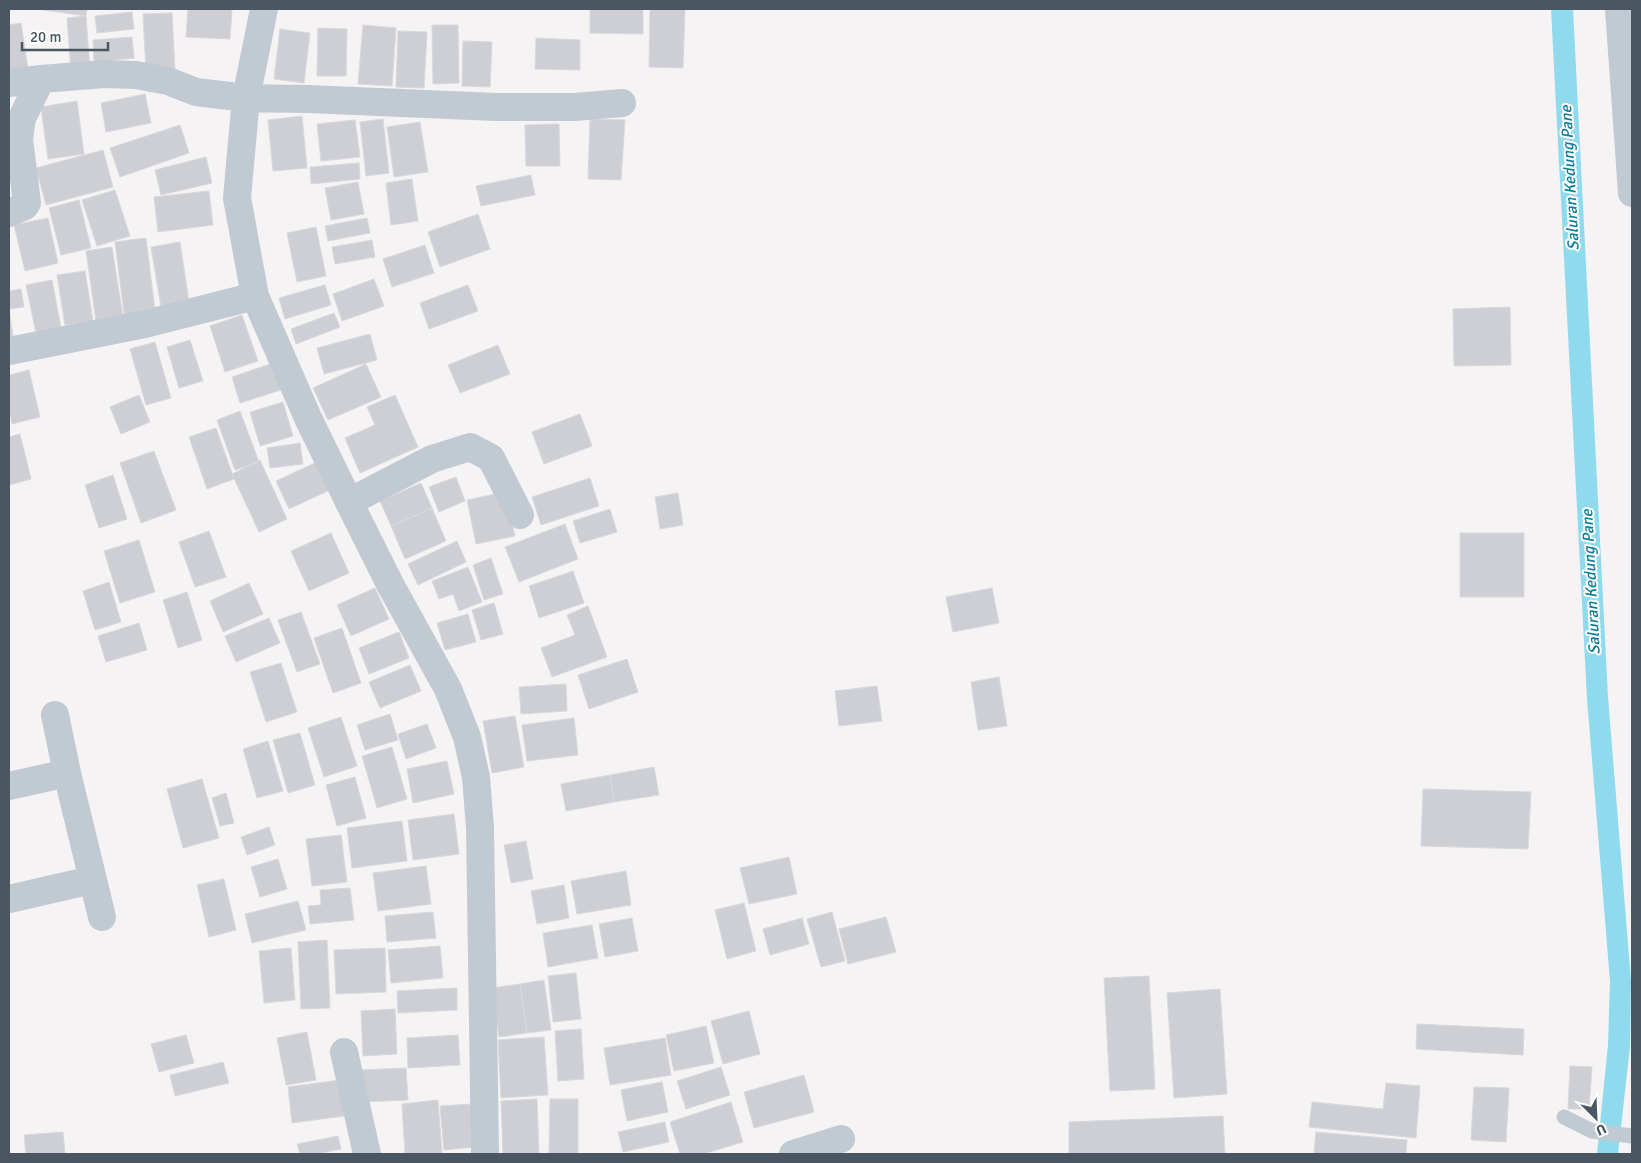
<svg xmlns="http://www.w3.org/2000/svg" width="1641" height="1163" font-family="Signika,sans-serif">
<style>
.water{fill:#90daee}
.building{fill:#cdcfd5;stroke:#d7d9de}
.lines{fill:none;stroke-linecap:round;stroke-linejoin:round}
.lane{stroke:#c1cad2;stroke-width:15}
.street{stroke:#c1cad2;stroke-width:28}
.labels{text-anchor:middle;dominant-baseline:central;stroke-width:4;stroke-linejoin:round;paint-order:stroke}
.water-label{font-size:16px;font-style:italic;fill:#0c7c9b;stroke:#fff}
</style>
<rect width="100%" height="100%" fill="#f5f3f3"/>
<path class="water" d="M 1551,9 L 1573,9 L 1608,697 L 1631,981 L 1630,1046 L 1618,1154 L 1597,1154 L 1608,1045 L 1610,981 L 1587,699 Z"/>
<path class="building" d="M 44,9 L 87,9 L 86,16 L 43,10 Z
M 188,9 L 232,9 L 230,39 L 186,37 Z
M 590,9 L 643,9 L 643,34 L 590,33 Z
M 650,9 L 685,9 L 683,68 L 649,67 Z
M 132,12 L 134,29 L 97,33 L 95,16 Z
M 172,13 L 175,70 L 146,72 L 143,14 Z
M 86,16 L 90,70 L 71,72 L 67,18 Z
M 21,23 L 28,69 L 9,72 L 9,25 Z
M 363,25 L 396,28 L 392,86 L 358,84 Z
M 432,25 L 458,25 L 459,83 L 433,84 Z
M 318,28 L 347,29 L 346,76 L 317,76 Z
M 280,29 L 310,33 L 304,83 L 274,79 Z
M 398,31 L 427,32 L 424,88 L 396,87 Z
M 132,37 L 134,58 L 94,62 L 93,40 Z
M 536,38 L 580,40 L 580,70 L 535,69 Z
M 463,41 L 492,42 L 490,87 L 462,86 Z
M 145,94 L 151,123 L 106,132 L 101,103 Z
M 77,101 L 84,154 L 48,159 L 41,107 Z
M 302,116 L 307,168 L 273,171 L 268,120 Z
M 383,119 L 389,173 L 366,176 L 360,122 Z
M 590,119 L 625,120 L 621,180 L 588,179 Z
M 355,120 L 360,157 L 321,161 L 317,124 Z
M 420,122 L 428,172 L 394,177 L 387,127 Z
M 559,124 L 560,166 L 526,166 L 525,125 Z
M 180,125 L 189,153 L 120,177 L 110,148 Z
M 103,150 L 113,187 L 46,205 L 36,168 Z
M 206,157 L 212,183 L 161,195 L 155,170 Z
M 359,163 L 360,179 L 311,184 L 310,167 Z
M 531,175 L 535,195 L 481,206 L 476,186 Z
M 412,179 L 418,221 L 391,225 L 386,183 Z
M 358,182 L 364,214 L 331,220 L 325,188 Z
M 115,190 L 130,236 L 97,246 L 82,200 Z
M 209,191 L 213,225 L 158,232 L 154,197 Z
M 79,200 L 91,248 L 61,255 L 49,208 Z
M 478,214 L 490,249 L 440,267 L 428,232 Z
M 48,218 L 58,263 L 25,271 L 14,225 Z
M 367,218 L 370,233 L 328,241 L 325,226 Z
M 316,227 L 326,276 L 297,282 L 287,233 Z
M 146,238 L 155,310 L 124,314 L 115,242 Z
M 372,240 L 375,257 L 335,264 L 332,247 Z
M 180,242 L 189,302 L 161,307 L 151,247 Z
M 425,245 L 434,273 L 392,287 L 383,259 Z
M 112,247 L 123,317 L 96,321 L 86,251 Z
M 85,271 L 93,321 L 65,325 L 57,275 Z
M 374,279 L 384,306 L 342,321 L 333,294 Z
M 52,280 L 61,328 L 36,333 L 26,285 Z
M 325,285 L 331,305 L 285,319 L 279,298 Z
M 468,285 L 478,311 L 429,329 L 420,303 Z
M 21,289 L 24,307 L 9,309 L 14,342 L 9,343 L 9,291 Z
M 1510,307 L 1511,365 L 1454,366 L 1453,309 Z
M 334,313 L 340,327 L 296,344 L 291,329 Z
M 242,315 L 258,361 L 225,372 L 210,326 Z
M 370,334 L 377,360 L 324,374 L 317,348 Z
M 190,340 L 203,381 L 179,388 L 167,347 Z
M 155,342 L 171,398 L 146,405 L 130,349 Z
M 498,345 L 510,374 L 460,393 L 448,365 Z
M 273,363 L 281,390 L 240,403 L 232,377 Z
M 366,364 L 381,397 L 328,420 L 313,388 Z
M 29,370 L 40,417 L 12,424 L 9,410 L 9,375 Z
M 139,395 L 150,422 L 121,434 L 110,407 Z
M 395,395 L 418,447 L 360,473 L 345,438 L 375,425 L 367,407 Z
M 283,402 L 293,436 L 260,446 L 250,412 Z
M 240,411 L 259,462 L 235,470 L 217,420 Z
M 580,414 L 592,446 L 544,464 L 532,432 Z
M 216,428 L 234,479 L 207,489 L 189,437 Z
M 20,434 L 31,479 L 9,485 L 9,437 Z
M 300,443 L 303,464 L 270,468 L 267,448 Z
M 154,451 L 176,510 L 141,523 L 120,463 Z
M 260,460 L 287,519 L 259,532 L 232,474 Z
M 317,462 L 330,490 L 289,509 L 276,481 Z
M 113,475 L 127,519 L 99,528 L 85,485 Z
M 456,477 L 465,501 L 439,512 L 429,487 Z
M 590,478 L 599,506 L 541,525 L 532,497 Z
M 421,483 L 432,508 L 391,526 L 380,501 Z
M 505,492 L 515,536 L 476,544 L 467,500 Z
M 678,493 L 683,525 L 660,529 L 655,497 Z
M 432,508 L 446,541 L 405,559 L 391,526 Z
M 610,509 L 617,532 L 580,543 L 573,521 Z
M 565,524 L 578,559 L 519,582 L 505,547 Z
M 209,531 L 226,577 L 195,587 L 179,542 Z
M 331,533 L 349,573 L 309,591 L 291,551 Z
M 1460,533 L 1524,533 L 1524,597 L 1460,597 Z
M 139,540 L 155,592 L 120,603 L 104,551 Z
M 457,541 L 466,562 L 418,585 L 408,564 Z
M 491,558 L 503,594 L 484,600 L 473,565 Z
M 468,567 L 482,602 L 459,611 L 453,594 L 439,599 L 432,581 Z
M 573,571 L 584,603 L 539,618 L 529,586 Z
M 109,582 L 121,622 L 95,630 L 83,591 Z
M 249,583 L 263,614 L 223,632 L 210,601 Z
M 375,588 L 389,619 L 351,636 L 337,605 Z
M 992,588 L 999,623 L 953,632 L 946,597 Z
M 187,592 L 202,640 L 178,648 L 163,600 Z
M 494,603 L 503,634 L 481,640 L 472,610 Z
M 588,606 L 607,657 L 552,677 L 541,648 L 575,635 L 567,615 Z
M 301,612 L 320,664 L 297,672 L 278,620 Z
M 468,614 L 476,642 L 445,650 L 437,623 Z
M 269,618 L 280,643 L 236,662 L 225,636 Z
M 139,623 L 147,650 L 106,662 L 98,636 Z
M 342,628 L 361,683 L 333,693 L 314,638 Z
M 399,632 L 409,658 L 369,674 L 359,648 Z
M 627,659 L 638,692 L 589,709 L 578,675 Z
M 281,663 L 297,712 L 266,722 L 250,672 Z
M 410,665 L 421,691 L 380,708 L 369,682 Z
M 999,677 L 1007,726 L 978,730 L 971,682 Z
M 566,684 L 567,711 L 521,714 L 519,687 Z
M 877,686 L 882,721 L 839,726 L 835,691 Z
M 390,714 L 398,740 L 365,750 L 357,725 Z
M 515,716 L 524,767 L 492,773 L 483,721 Z
M 341,717 L 357,766 L 324,777 L 308,728 Z
M 574,718 L 578,755 L 527,761 L 522,725 Z
M 427,724 L 436,748 L 406,759 L 398,734 Z
M 300,733 L 315,785 L 288,793 L 273,740 Z
M 268,741 L 283,791 L 257,798 L 243,749 Z
M 392,747 L 407,799 L 377,808 L 362,756 Z
M 447,761 L 454,794 L 413,803 L 407,769 Z
M 654,767 L 659,795 L 614,802 L 610,775 Z
M 610,775 L 614,802 L 566,811 L 561,784 Z
M 355,777 L 366,818 L 337,826 L 326,785 Z
M 202,779 L 219,838 L 183,848 L 167,789 Z
M 1423,789 L 1531,792 L 1528,849 L 1421,846 Z
M 226,793 L 234,823 L 220,826 L 212,798 Z
M 454,814 L 459,854 L 413,860 L 408,820 Z
M 402,821 L 407,861 L 352,868 L 347,828 Z
M 269,827 L 275,845 L 247,855 L 241,837 Z
M 341,835 L 347,882 L 312,886 L 306,839 Z
M 526,841 L 533,879 L 511,883 L 504,845 Z
M 789,857 L 797,894 L 749,904 L 740,868 Z
M 278,859 L 287,889 L 260,897 L 251,867 Z
M 426,866 L 431,904 L 378,911 L 373,873 Z
M 626,871 L 631,905 L 577,914 L 571,881 Z
M 224,879 L 236,930 L 209,937 L 197,885 Z
M 564,885 L 569,918 L 537,924 L 531,891 Z
M 350,888 L 354,920 L 310,924 L 308,906 L 321,905 L 320,890 Z
M 298,901 L 306,930 L 252,943 L 245,914 Z
M 744,903 L 756,951 L 727,959 L 715,910 Z
M 433,912 L 436,938 L 387,942 L 385,916 Z
M 832,912 L 845,961 L 821,967 L 807,919 Z
M 886,917 L 896,952 L 848,964 L 839,929 Z
M 632,918 L 638,951 L 605,957 L 599,924 Z
M 802,918 L 809,944 L 770,955 L 763,929 Z
M 592,925 L 598,958 L 548,967 L 543,933 Z
M 327,940 L 330,1008 L 301,1009 L 298,942 Z
M 440,946 L 443,978 L 391,983 L 388,950 Z
M 291,948 L 295,1000 L 264,1003 L 259,951 Z
M 385,948 L 386,992 L 336,994 L 334,950 Z
M 576,973 L 581,1019 L 553,1022 L 548,976 Z
M 1149,976 L 1155,1089 L 1110,1091 L 1104,978 Z
M 544,980 L 551,1030 L 527,1033 L 520,984 Z
M 520,984 L 527,1033 L 499,1037 L 492,988 Z
M 457,988 L 457,1010 L 398,1013 L 397,991 Z
M 1220,989 L 1227,1094 L 1174,1098 L 1167,993 Z
M 395,1009 L 397,1054 L 363,1056 L 361,1011 Z
M 749,1011 L 760,1054 L 723,1064 L 711,1021 Z
M 1417,1024 L 1524,1029 L 1523,1055 L 1416,1049 Z
M 706,1026 L 714,1063 L 674,1071 L 666,1035 Z
M 581,1029 L 584,1079 L 558,1081 L 555,1031 Z
M 307,1032 L 316,1080 L 286,1085 L 277,1038 Z
M 186,1035 L 194,1063 L 159,1072 L 151,1044 Z
M 458,1035 L 460,1065 L 408,1068 L 407,1038 Z
M 544,1037 L 548,1095 L 501,1098 L 498,1040 Z
M 665,1038 L 671,1075 L 610,1085 L 604,1048 Z
M 223,1062 L 229,1083 L 175,1096 L 170,1075 Z
M 1570,1066 L 1592,1067 L 1589,1109 L 1568,1109 Z
M 721,1067 L 730,1095 L 686,1109 L 677,1081 Z
M 406,1068 L 408,1100 L 361,1102 L 359,1070 Z
M 804,1075 L 814,1112 L 754,1128 L 744,1092 Z
M 340,1080 L 344,1116 L 292,1123 L 288,1087 Z
M 662,1082 L 668,1112 L 627,1121 L 621,1090 Z
M 1386,1083 L 1420,1086 L 1416,1138 L 1309,1127 L 1312,1102 L 1383,1109 Z
M 1474,1087 L 1509,1088 L 1506,1142 L 1471,1140 Z
M 537,1099 L 539,1154 L 503,1154 L 501,1101 Z
M 550,1099 L 578,1099 L 578,1154 L 549,1154 Z
M 438,1100 L 442,1154 L 405,1154 L 402,1104 Z
M 731,1102 L 743,1142 L 703,1154 L 680,1154 L 670,1122 Z
M 472,1104 L 475,1147 L 444,1150 L 440,1106 Z
M 1223,1116 L 1225,1154 L 1069,1154 L 1069,1122 Z
M 665,1122 L 669,1142 L 623,1152 L 618,1132 Z
M 63,1132 L 65,1154 L 26,1154 L 24,1135 Z
M 1316,1132 L 1407,1140 L 1406,1154 L 1314,1154 Z
M 338,1136 L 341,1149 L 316,1154 L 300,1154 L 297,1144 Z"/>
<g class="lines">
<path class="lane" d="M 1564,1117 L 1592,1131 L 1632,1136"/>
<path class="street" d="M 264,9 L 246,98 L 237,198 L 255,296 L 308,418 L 349,502 L 391,586 L 448,689 L 467,737 L 476,777 L 480,828 L 485,1154
M 1619,9 L 1632,193
M 9,83 L 41,79 L 105,74 L 136,75 L 168,81 L 196,92 L 246,98 L 308,99 L 495,107 L 575,107 L 622,103
M 9,213 L 25,206 L 27,203 L 19,139 L 22,118 L 41,79
M 9,351 L 145,324 L 255,296
M 349,502 L 432,459 L 470,447 L 491,458 L 520,515
M 55,715 L 67,773
M 9,786 L 67,773 L 102,917
M 9,899 L 92,880
M 344,1052 L 367,1154
M 793,1154 L 841,1139"/>
</g>
<g class="labels">
<g class="water-label">
<text transform="translate(1570 178) rotate(-93)">Saluran Kedung Pane</text>
<text transform="translate(1591 582) rotate(-93)">Saluran Kedung Pane</text>
</g>
</g>
<rect width="1641" height="1163" fill="none" stroke="#4a5661" stroke-width="20"/>
<g transform="translate(1596 1118) rotate(156)" stroke="#ffffff" stroke-width="4" paint-order="stroke">
<path d="M0-4L9 19L0 12L-9 19Z" fill="#4a5661"/>
<text y="-8" font-size="14" font-weight="bold" text-anchor="middle" fill="#4a5661">U</text>
</g>
<path d="M22 42v8h86v-8" fill="none" stroke="#4a5661" stroke-width="2.5"/>
<text x="30" y="42" font-size="15" fill="#4a5661" stroke="#ffffff" stroke-width="4" paint-order="stroke">20 m</text>
</svg>
